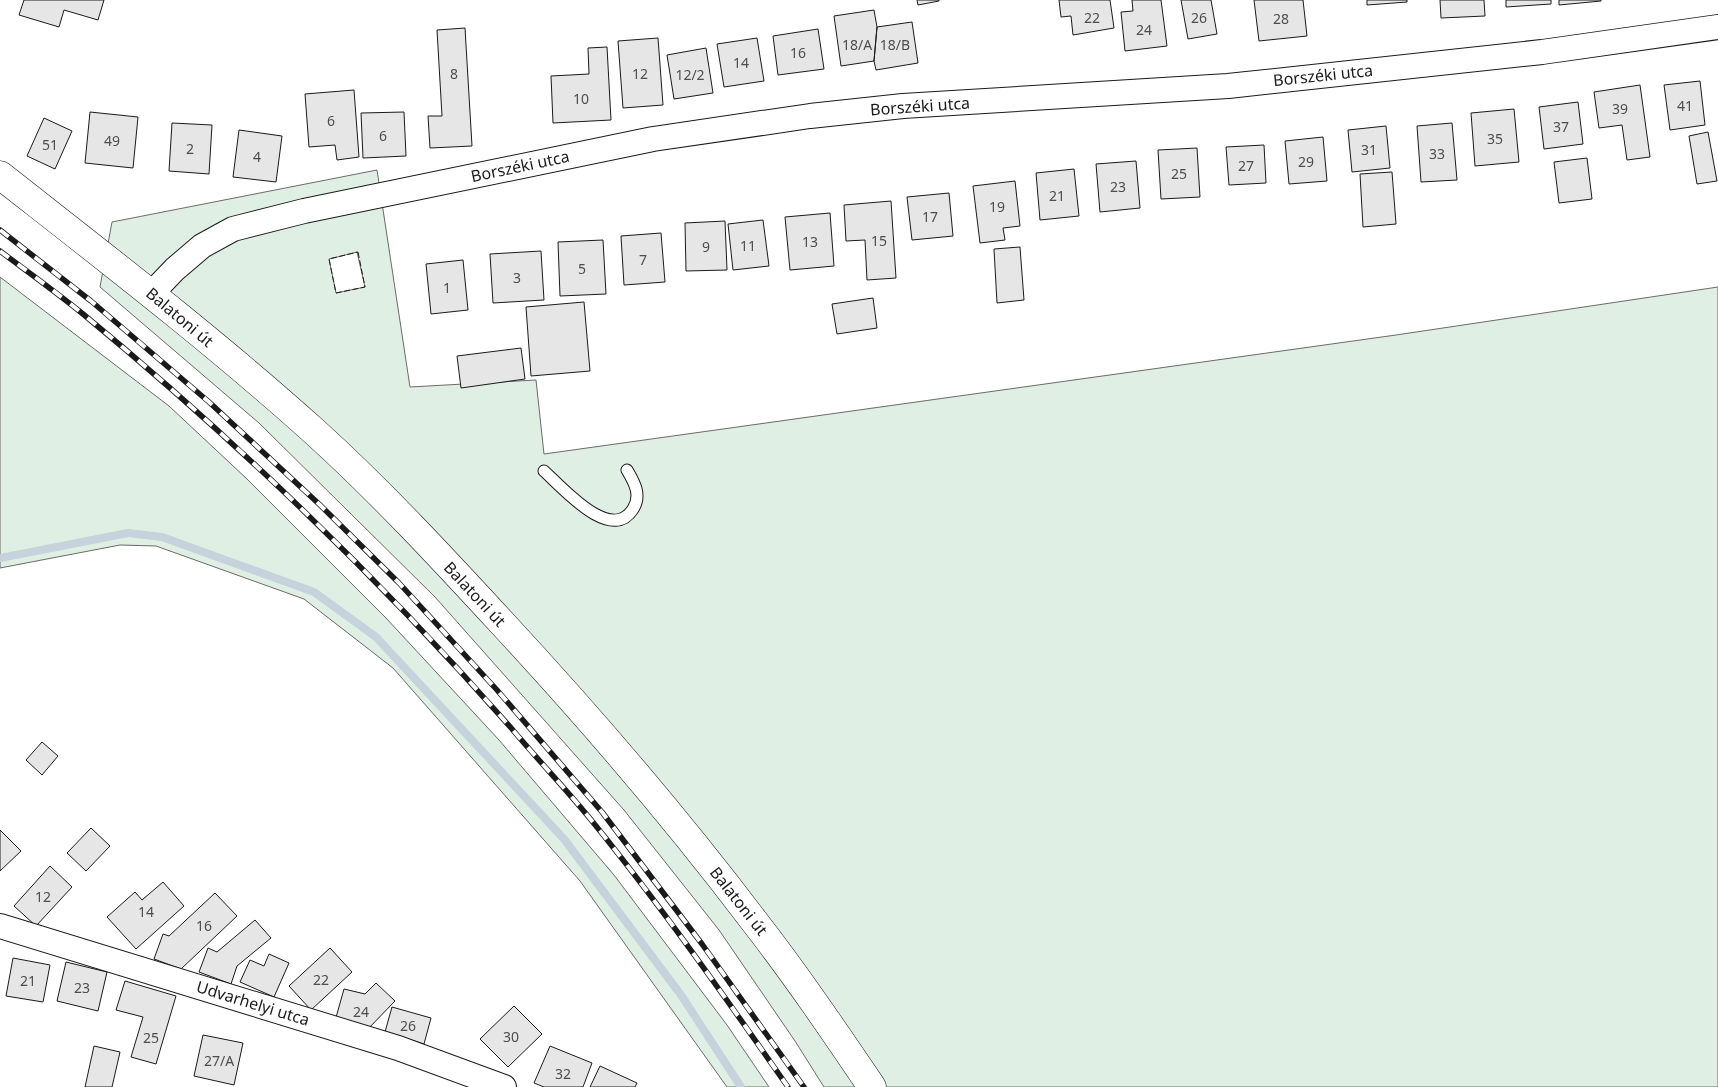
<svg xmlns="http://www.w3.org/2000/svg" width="1718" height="1087" font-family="'Noto Sans',sans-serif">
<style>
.green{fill:#e0efe3;stroke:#6a6a6a;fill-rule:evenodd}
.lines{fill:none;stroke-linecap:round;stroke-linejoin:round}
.stream{stroke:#c6d2dc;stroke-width:8}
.building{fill:#e6e6e6;stroke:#1a1a1a}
.service-casing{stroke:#1a1a1a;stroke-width:13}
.minor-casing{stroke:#1a1a1a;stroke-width:26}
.secondary-casing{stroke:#1a1a1a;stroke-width:29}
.service{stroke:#fff;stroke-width:11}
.minor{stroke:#fff;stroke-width:24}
.secondary{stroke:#fff;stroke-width:28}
.rail-casing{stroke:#1a1a1a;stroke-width:5.5}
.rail{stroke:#fff;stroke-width:4;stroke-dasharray:11;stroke-linecap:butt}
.fence{stroke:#1a1a1a;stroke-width:1;stroke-dasharray:6 2.5;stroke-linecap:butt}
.labels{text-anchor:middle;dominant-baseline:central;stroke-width:4;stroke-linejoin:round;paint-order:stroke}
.number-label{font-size:14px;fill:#4d4d4d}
.street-label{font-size:16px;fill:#1a1a1a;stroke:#fff}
</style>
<rect width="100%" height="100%" fill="#fff"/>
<path class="green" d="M 377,170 L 410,387 L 536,380 L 544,454 L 1396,335 L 1718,287 L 1718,1087 L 824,1087 L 795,1041 L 719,930 L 624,810 L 435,597 L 259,423 L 100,287 L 112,222 ZM 357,252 L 365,287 L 336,293 L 329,259 Z
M 0,277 L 169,406 L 247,479 L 386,618 L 499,740 L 614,875 L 727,1025 L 769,1087 L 727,1087 L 580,881 L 393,668 L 304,599 L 156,546 L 120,545 L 0,568 Z"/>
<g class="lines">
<path class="stream" d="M 0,558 L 128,533 L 162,537 L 314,592 L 376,637 L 564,839 L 681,995 L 741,1087"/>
</g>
<path class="building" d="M 24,0 L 104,0 L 98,20 L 64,10 L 59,27 L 19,15 Z
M 917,0 L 939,0 L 939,1 L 918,5 Z
M 1059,0 L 1110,0 L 1114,28 L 1073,35 L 1071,16 L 1061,17 Z
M 1132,0 L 1161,0 L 1167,46 L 1125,51 L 1121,12 L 1133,11 Z
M 1181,0 L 1211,0 L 1217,34 L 1188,39 Z
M 1254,0 L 1303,0 L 1307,36 L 1259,41 Z
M 1367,0 L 1407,0 L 1407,2 L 1367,5 Z
M 1440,0 L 1484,0 L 1485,16 L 1441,18 Z
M 1506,0 L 1551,0 L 1551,4 L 1506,7 Z
M 1559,0 L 1601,0 L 1601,1 L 1559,5 Z
M 874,10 L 877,27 L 874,61 L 841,66 L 834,16 Z
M 912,22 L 918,63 L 876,70 L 874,61 L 877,27 Z
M 465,28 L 472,146 L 430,148 L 428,116 L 442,116 L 437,30 Z
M 818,29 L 824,69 L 778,75 L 773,36 Z
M 658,38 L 663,105 L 623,108 L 618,41 Z
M 757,38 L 764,81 L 724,87 L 717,44 Z
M 607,47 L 611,120 L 553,123 L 551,76 L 589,74 L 588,48 Z
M 706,48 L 713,93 L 674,99 L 667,55 Z
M 1700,81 L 1705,125 L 1670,130 L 1664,85 Z
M 1640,85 L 1650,157 L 1627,160 L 1622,125 L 1599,128 L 1594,92 Z
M 354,90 L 359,157 L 337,160 L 335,145 L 309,147 L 305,94 Z
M 1578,102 L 1583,144 L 1544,149 L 1539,107 Z
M 1514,109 L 1519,162 L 1475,166 L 1471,113 Z
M 90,112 L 138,117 L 133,168 L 85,163 Z
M 404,112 L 406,156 L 363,158 L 361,113 Z
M 44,118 L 72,131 L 55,169 L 27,156 Z
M 172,123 L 212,125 L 209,174 L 169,171 Z
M 1452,123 L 1457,180 L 1421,182 L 1417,126 Z
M 1386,126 L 1390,168 L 1352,172 L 1348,130 Z
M 239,130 L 282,136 L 276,182 L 233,177 Z
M 1708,132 L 1717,181 L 1697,184 L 1689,136 Z
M 1323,137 L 1327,181 L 1289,184 L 1285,141 Z
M 1264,145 L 1266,183 L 1229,185 L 1226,147 Z
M 1197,148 L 1200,197 L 1161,199 L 1158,150 Z
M 1587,158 L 1592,199 L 1559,203 L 1554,162 Z
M 1136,161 L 1140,208 L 1100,212 L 1096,164 Z
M 1074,169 L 1079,216 L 1040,220 L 1036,173 Z
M 1392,172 L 1396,224 L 1363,227 L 1360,174 Z
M 1015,181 L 1020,226 L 1003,228 L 1005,240 L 980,243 L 973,186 Z
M 949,193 L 953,236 L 912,240 L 907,197 Z
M 891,201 L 896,278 L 867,280 L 865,240 L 846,241 L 844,205 Z
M 830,213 L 834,266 L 790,270 L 785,217 Z
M 763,220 L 769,266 L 733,270 L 728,224 Z
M 725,221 L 727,270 L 686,271 L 685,223 Z
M 661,233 L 665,282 L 624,285 L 621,236 Z
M 603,240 L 606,294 L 560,296 L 558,242 Z
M 1020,247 L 1024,300 L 997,303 L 994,249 Z
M 541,251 L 544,300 L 493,303 L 490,254 Z
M 463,260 L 468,310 L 431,314 L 426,264 Z
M 873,298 L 877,328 L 837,334 L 832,304 Z
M 584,302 L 590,371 L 531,376 L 526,307 Z
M 521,348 L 525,379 L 461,388 L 457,356 Z
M 42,742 L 58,756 L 42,775 L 26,760 Z
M 91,828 L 110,846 L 86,871 L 67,853 Z
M 0,830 L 21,851 L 0,871 Z
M 50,866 L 72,887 L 36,926 L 14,906 Z
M 163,882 L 184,906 L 136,949 L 107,917 L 135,892 L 142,900 Z
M 215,893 L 237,916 L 181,969 L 154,959 L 163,934 L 169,936 Z
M 255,920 L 271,938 L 237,966 L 231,984 L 199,972 L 208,948 L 217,952 Z
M 330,948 L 352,972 L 311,1010 L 289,986 Z
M 269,954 L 289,963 L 274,997 L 240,982 L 250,960 L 264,966 Z
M 13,958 L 50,965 L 43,1002 L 6,996 Z
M 66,962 L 107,972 L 98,1011 L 57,1001 Z
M 125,981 L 176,996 L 156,1064 L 131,1057 L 143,1017 L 116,1010 Z
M 376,983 L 395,1001 L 366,1031 L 335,1021 L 344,989 L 365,994 Z
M 514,1006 L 542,1034 L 508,1067 L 480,1039 Z
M 392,1007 L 431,1018 L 424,1044 L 385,1032 Z
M 203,1035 L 243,1043 L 234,1085 L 194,1076 Z
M 94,1046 L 120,1052 L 112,1087 L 85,1087 Z
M 550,1046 L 592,1063 L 583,1087 L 544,1087 L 534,1083 Z
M 600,1066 L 637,1083 L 635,1087 L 590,1087 Z"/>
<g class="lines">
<defs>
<path id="service" d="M 544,471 C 562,487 611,544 633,509 C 642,495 634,482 627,470"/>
<path id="minor" d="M 152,293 L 175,269 L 202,246 L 233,229 L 304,211 L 653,139 L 810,116 L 903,106 L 1228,86 L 1542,52 L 1718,27
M 0,926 L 398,1048 L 504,1087"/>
<path id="secondary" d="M 0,175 C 107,259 215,342 316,433 C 382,493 443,559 503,624 C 591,719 676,818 754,921 C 796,975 834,1031 872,1087"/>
</defs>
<use href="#service" class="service-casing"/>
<use href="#minor" class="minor-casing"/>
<use href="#secondary" class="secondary-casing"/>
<use href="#service" class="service"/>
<use href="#minor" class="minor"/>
<use href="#secondary" class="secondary"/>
<defs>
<path id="rail" d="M 0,230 L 91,301 L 209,402 L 319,504 L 399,583 L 497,690 L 602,812 L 702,944 L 804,1087
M 0,251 C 28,272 56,292 83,314 C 237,441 380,579 512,729 C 538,760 566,789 592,821 C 661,906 725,997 788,1087"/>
</defs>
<use href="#rail" class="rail-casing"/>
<use href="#rail" class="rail"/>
<path class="fence" d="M 358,252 L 365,287 L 336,293 L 329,259 Z"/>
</g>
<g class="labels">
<g class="number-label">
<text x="1092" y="17">22</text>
<text x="1199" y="17">26</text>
<text x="1281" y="18">28</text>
<text x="1144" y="29">24</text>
<text x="857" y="44">18/A</text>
<text x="895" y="44">18/B</text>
<text x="798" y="52">16</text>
<text x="741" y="62">14</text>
<text x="454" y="73">8</text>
<text x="640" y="73">12</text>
<text x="690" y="74">12/2</text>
<text x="581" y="98">10</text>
<text x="1685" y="105">41</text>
<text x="1620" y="108">39</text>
<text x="331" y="120">6</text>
<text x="1561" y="126">37</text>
<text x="383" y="135">6</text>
<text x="1495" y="138">35</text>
<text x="112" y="140">49</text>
<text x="50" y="144">51</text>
<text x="190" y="148">2</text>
<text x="1369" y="149">31</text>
<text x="1437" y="153">33</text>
<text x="257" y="156">4</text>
<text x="1306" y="161">29</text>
<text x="1246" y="165">27</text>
<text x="1179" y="173">25</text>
<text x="1118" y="186">23</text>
<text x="1057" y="195">21</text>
<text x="997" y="206">19</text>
<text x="930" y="216">17</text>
<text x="879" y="240">15</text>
<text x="810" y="241">13</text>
<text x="748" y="245">11</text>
<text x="706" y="246">9</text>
<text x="643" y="259">7</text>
<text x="582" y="268">5</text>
<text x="517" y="277">3</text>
<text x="447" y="287">1</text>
<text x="43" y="896">12</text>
<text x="146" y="911">14</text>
<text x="204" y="925">16</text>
<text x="321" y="979">22</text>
<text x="28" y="980">21</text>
<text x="82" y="987">23</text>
<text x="361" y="1011">24</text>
<text x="408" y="1025">26</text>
<text x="511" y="1036">30</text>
<text x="151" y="1037">25</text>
<text x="219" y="1060">27/A</text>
<text x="563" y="1073">32</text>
</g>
<g class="street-label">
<text transform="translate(1323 75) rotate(-6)">Borszéki utca</text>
<text transform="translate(920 106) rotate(-4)">Borszéki utca</text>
<text transform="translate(520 166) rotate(-12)">Borszéki utca</text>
<text transform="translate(180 317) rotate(40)">Balatoni út</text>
<text transform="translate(475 594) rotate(47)">Balatoni út</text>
<text transform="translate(739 901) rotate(52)">Balatoni út</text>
<text transform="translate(253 1003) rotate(17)">Udvarhelyi utca</text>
</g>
</g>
</svg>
